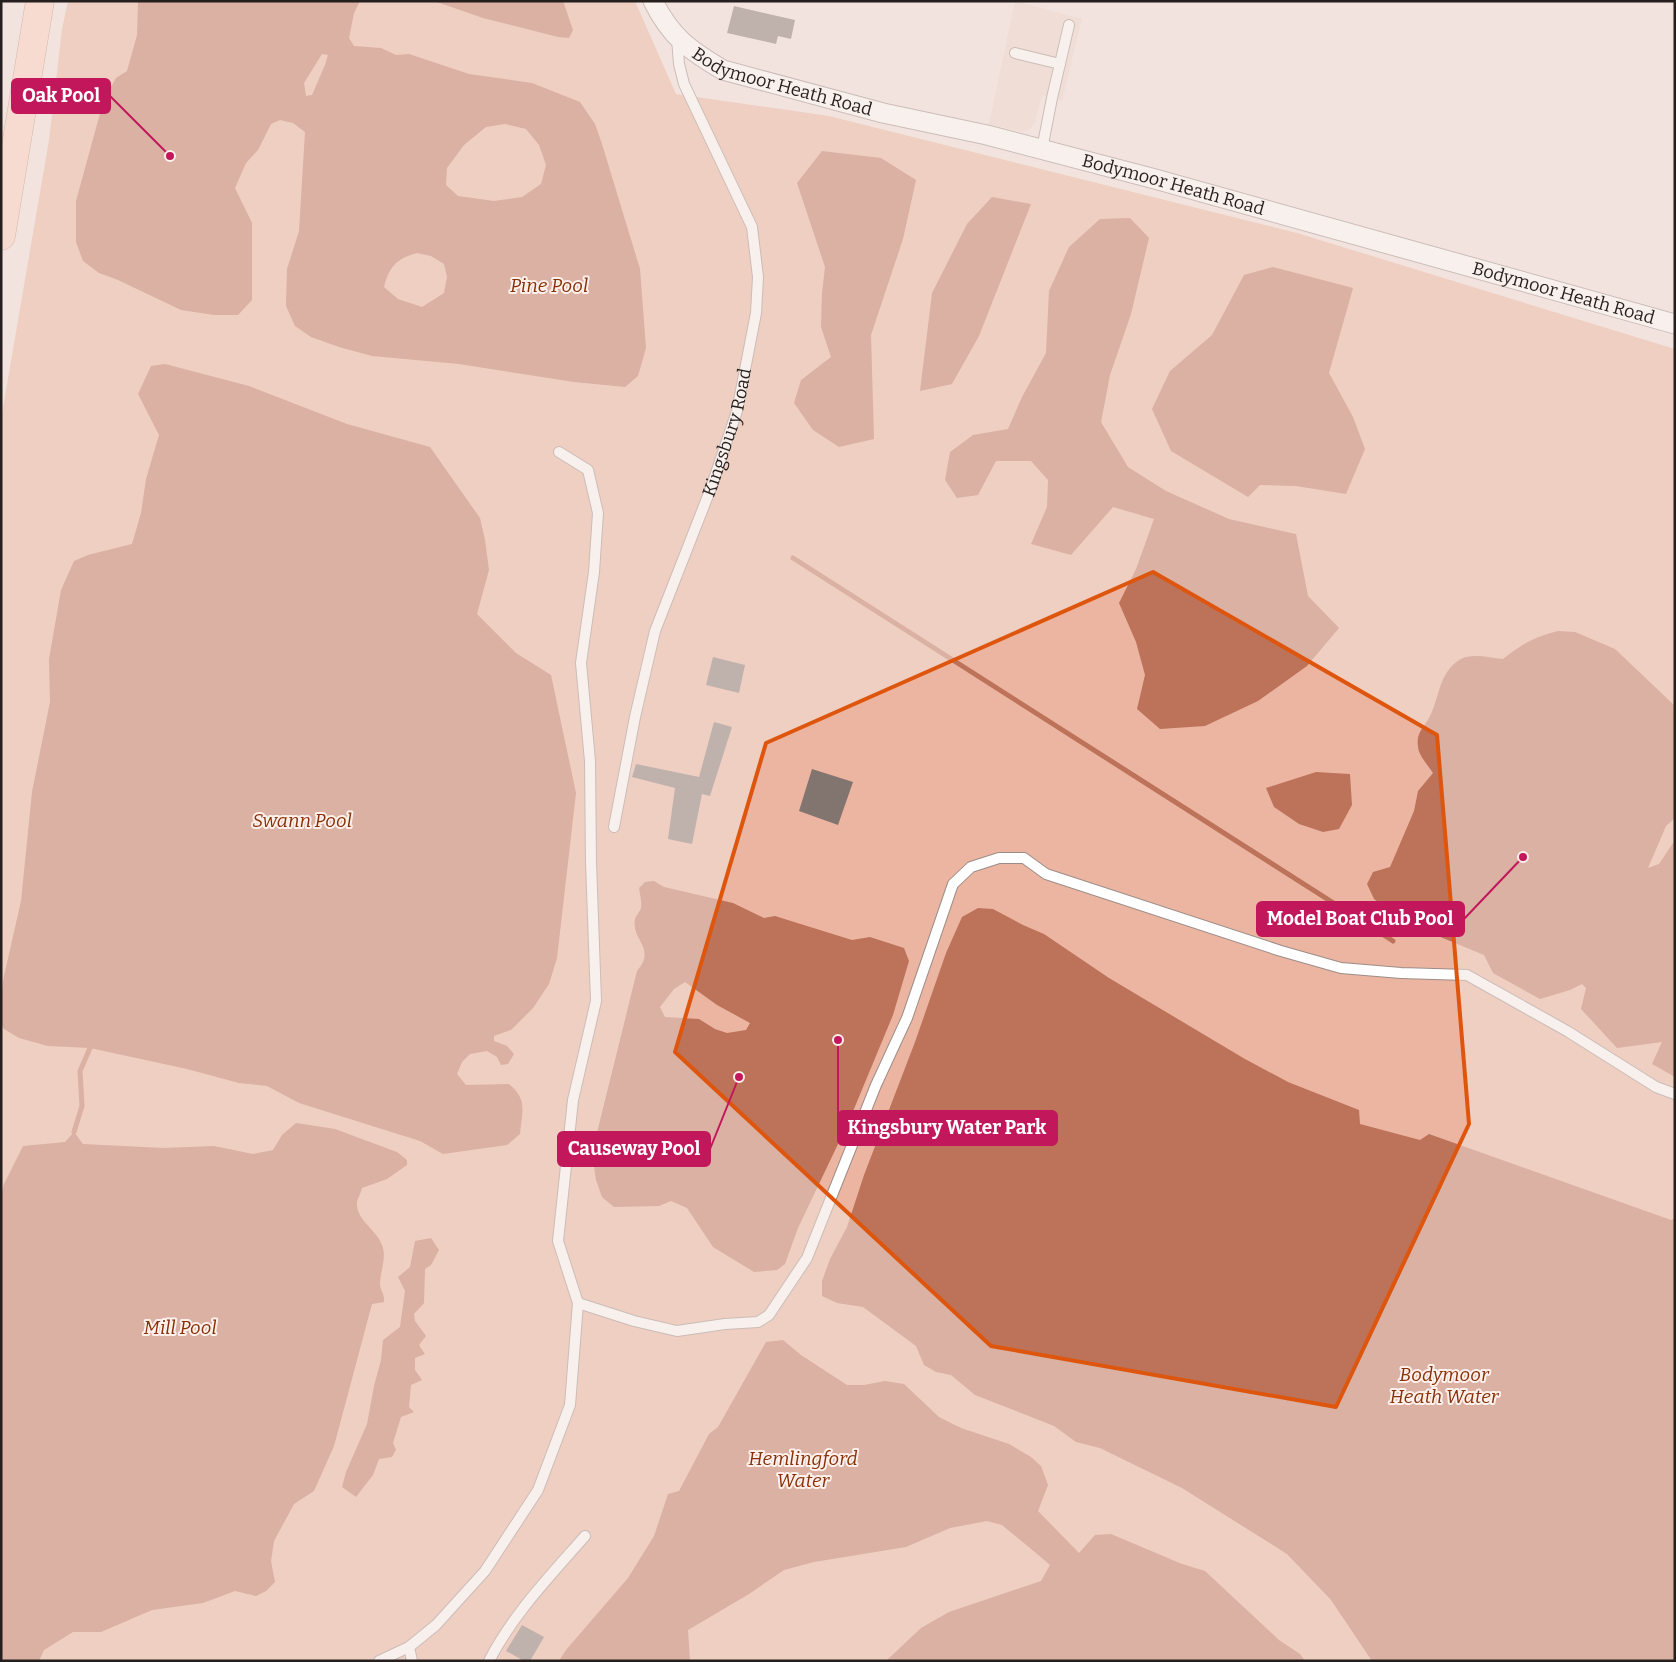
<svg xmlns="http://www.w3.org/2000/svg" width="1676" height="1662" font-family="Bitter,serif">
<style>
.built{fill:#edd5cc}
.green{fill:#ecb5a1}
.water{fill:#bc7359;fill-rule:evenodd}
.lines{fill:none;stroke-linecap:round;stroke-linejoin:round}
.stream{stroke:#bc7359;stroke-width:5}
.building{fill:#82746f}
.service-casing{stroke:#9c8d88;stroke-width:12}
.minor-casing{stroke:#9c8d88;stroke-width:21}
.primary-casing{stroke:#b17e6c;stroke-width:29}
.service{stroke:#fff;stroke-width:10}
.minor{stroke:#fff;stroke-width:19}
.primary{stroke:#fdd0c0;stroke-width:28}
.marked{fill:none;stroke:#de560d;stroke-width:4;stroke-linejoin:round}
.labels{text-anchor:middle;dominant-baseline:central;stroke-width:4;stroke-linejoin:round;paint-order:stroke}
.street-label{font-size:18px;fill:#251f1d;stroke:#fef1ed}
.water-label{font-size:19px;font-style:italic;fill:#882f05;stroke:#fef1ed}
.leader{fill:none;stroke:#c2185b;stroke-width:2}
.callout-dot{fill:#c2185b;stroke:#fef1ed;stroke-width:2}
.callout{fill:#c2185b;stroke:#c2185b;stroke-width:2}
.callout-label{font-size:19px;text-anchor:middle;font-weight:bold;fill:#fff}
</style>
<rect width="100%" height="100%" fill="#f3e3de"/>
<path class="built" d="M 1015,1 L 1082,19 L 1062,101 L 1042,95 L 1035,123 L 1030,129 L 1022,132 L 989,124 Z"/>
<path class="green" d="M 68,1 L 635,1 L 676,94 L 829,116 L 1297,233 L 1675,349 L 1675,1661 L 1,1661 L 1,419 L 49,140 L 62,29 Z"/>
<path class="water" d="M 138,1 L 360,1 L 354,13 L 349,38 L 354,46 L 381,48 L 396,55 L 409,54 L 469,74 L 532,83 L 580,102 L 595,124 L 602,144 L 640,269 L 646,348 L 638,376 L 625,387 L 574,382 L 459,364 L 372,356 L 339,347 L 311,337 L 295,326 L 286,306 L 287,269 L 299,231 L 305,132 L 293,123 L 280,120 L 271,124 L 258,150 L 246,163 L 235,188 L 252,223 L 252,300 L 238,315 L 214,315 L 181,310 L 118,280 L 99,273 L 83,261 L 76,242 L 76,201 L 104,99 L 116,78 L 127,71 L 137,35 ZM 322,54 L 328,55 L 325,65 L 312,95 L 306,96 L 304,83 ZM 505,124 L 526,129 L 539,145 L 546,165 L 541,184 L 522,197 L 494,201 L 458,196 L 446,185 L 447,168 L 464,145 L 486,127 ZM 417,253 L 431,256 L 444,264 L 447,277 L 444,293 L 422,307 L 398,299 L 384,287 C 389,267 397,258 417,253 Z
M 434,1 L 563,1 L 573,30 L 569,38 L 558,37 L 483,18 Z
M 822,151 L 881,158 L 916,180 L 903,239 L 871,335 L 874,439 L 839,447 L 813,430 L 794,403 L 801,380 L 831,357 L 821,327 L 822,293 L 825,267 L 797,183 Z
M 992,197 L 1031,204 L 979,336 L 952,384 L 920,391 L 932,293 L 967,224 Z
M 1130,218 L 1149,238 L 1131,314 L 1110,375 L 1101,422 L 1128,467 L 1166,491 L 1229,519 L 1296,534 L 1308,596 L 1339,628 L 1307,666 L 1258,701 L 1205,726 L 1160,729 L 1137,709 L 1145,675 L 1136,642 L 1119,603 L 1136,569 L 1154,519 L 1113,507 L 1071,555 L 1031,544 L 1047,507 L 1048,480 L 1031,461 L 996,461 L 978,495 L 957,498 L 945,480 L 950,452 L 973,435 L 1008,429 L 1022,397 L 1046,353 L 1049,291 L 1069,247 L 1100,219 Z
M 1273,267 L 1353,288 L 1329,373 L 1353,417 L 1365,449 L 1346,494 L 1296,486 L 1260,485 L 1248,497 L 1171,451 L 1152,409 L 1170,371 L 1212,335 L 1244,275 Z
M 165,364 L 249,386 L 347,424 L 430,447 L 480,518 L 485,540 L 489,570 L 477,614 L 516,653 L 551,675 L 576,793 L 557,958 L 549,984 L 533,1008 L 511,1030 L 494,1036 L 494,1041 L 507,1046 L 514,1054 L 508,1064 L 501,1065 L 497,1057 L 487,1051 L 470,1054 L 462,1062 L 457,1074 L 466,1085 L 509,1084 C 528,1100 522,1111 520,1134 L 507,1145 L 443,1154 L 420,1141 L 299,1103 L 267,1086 L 239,1083 L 187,1069 L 90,1048 L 48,1046 L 19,1038 L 4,1029 L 1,1024 L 1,994 L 4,976 L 21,901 L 32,792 L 50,702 L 49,659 L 61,590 L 74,561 L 88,555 L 132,544 L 141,513 L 146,479 L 159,435 L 138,394 L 151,366 Z
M 1558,631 L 1575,632 L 1615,649 L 1675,706 L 1675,818 L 1666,826 L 1648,868 L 1659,864 L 1675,840 L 1675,1077 L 1652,1064 L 1662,1042 L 1617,1048 L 1581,1009 L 1586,988 L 1582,984 L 1570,990 L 1540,999 L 1493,973 L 1484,955 L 1426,931 L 1387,909 L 1374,899 L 1367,884 L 1373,872 L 1390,867 L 1414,811 L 1418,791 L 1433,773 C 1428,765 1418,755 1418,746 C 1416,734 1423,728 1429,718 C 1440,698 1438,672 1461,659 C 1473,653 1490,658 1503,659 C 1524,643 1532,638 1558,631 Z
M 1316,772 L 1350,774 L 1352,805 L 1339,829 L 1323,832 L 1299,824 L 1274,807 L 1266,788 Z
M 654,881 L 664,887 L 733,903 L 764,918 L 775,916 L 852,940 L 870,937 L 904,948 L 909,961 L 893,1015 L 849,1121 L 798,1228 L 785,1264 L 777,1270 L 754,1272 L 713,1247 L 687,1208 L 671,1201 L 659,1206 L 614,1207 L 602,1197 L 596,1180 L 592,1153 L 637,971 C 657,948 631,941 635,919 C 636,915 640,912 641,908 C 642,903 640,894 639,888 L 645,882 ZM 685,982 L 717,1005 L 750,1023 L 746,1030 L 727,1033 L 715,1029 L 699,1019 L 665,1017 L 660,1007 L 674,989 Z
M 978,908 L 993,909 L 1023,925 L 1044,934 L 1109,978 L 1245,1059 L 1288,1082 L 1359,1110 L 1360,1124 L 1420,1140 L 1429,1134 L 1671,1220 L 1675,1218 L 1675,1661 L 1372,1661 L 1331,1600 L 1287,1554 L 1182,1488 L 1100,1448 L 1076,1442 L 1054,1426 L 975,1395 L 951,1375 L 936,1372 L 924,1365 L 916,1346 L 863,1307 L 837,1303 L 822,1296 L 822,1281 L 830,1259 L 847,1227 L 864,1175 L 915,1042 L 946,953 L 962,917 Z
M 296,1123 L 335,1129 L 397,1152 L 407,1160 L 407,1165 L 387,1179 L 362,1188 C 361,1193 357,1199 357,1203 C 356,1220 377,1230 382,1245 C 387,1258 380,1271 380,1284 C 380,1290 385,1294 384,1302 L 372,1304 L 334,1446 L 314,1491 L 294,1504 L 274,1541 L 271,1561 L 275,1582 L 266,1591 L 256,1596 L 235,1591 L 203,1603 L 152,1610 L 101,1632 L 73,1632 L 44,1650 L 39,1661 L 1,1661 L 1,1195 L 4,1184 L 23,1146 L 65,1142 L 74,1132 L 83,1144 L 163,1148 L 214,1146 L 253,1154 L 273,1150 L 282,1135 Z
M 431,1238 L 439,1250 L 431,1265 L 425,1269 L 424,1303 L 414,1314 L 415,1321 L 426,1336 L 419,1345 L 425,1354 L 415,1358 L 415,1370 L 422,1380 L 411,1385 L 409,1407 L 414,1412 L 401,1417 L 393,1443 L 396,1450 L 392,1457 L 379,1459 L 373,1475 L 356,1497 L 342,1487 L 346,1472 L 367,1424 L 374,1386 L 381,1360 L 383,1340 L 400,1327 L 405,1291 L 398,1277 L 410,1267 L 415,1241 Z
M 783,1340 L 801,1355 L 847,1385 L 864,1385 L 885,1381 L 904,1384 L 939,1417 L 961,1428 L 1009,1444 L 1031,1457 L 1041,1466 L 1048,1485 L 1038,1511 L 1079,1553 L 1095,1535 L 1111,1534 L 1182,1564 L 1205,1571 L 1279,1640 L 1300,1654 L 1305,1661 L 886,1661 L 921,1628 L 949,1612 L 1041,1581 L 1050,1565 L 1036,1553 L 1002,1525 L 987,1521 L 950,1528 L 906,1547 L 814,1562 L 784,1570 L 749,1594 L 688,1630 L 690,1661 L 559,1661 L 566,1650 L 628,1578 L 654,1536 L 668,1494 L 679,1491 L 709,1434 L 718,1427 L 766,1342 Z"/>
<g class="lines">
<path class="stream" d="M 793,558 L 1393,941
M 74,1132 L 82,1106 L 80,1071 L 90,1048"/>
</g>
<path class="building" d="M 734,6 L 795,20 L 791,39 L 778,36 L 776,44 L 727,33 Z
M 713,657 L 745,665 L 739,693 L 706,685 Z
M 714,722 L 732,727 L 710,796 L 702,794 L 692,844 L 668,839 L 675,788 L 632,777 L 636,764 L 699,777 Z
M 812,769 L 853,782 L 838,825 L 799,811 Z
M 522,1625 L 544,1637 L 530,1661 L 524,1661 L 506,1651 Z"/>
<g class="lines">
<defs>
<g id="service">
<path d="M 1015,53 L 1060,64"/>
<path d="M 1042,149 L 1052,98 L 1069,25"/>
<path id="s1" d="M 614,827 L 635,717 L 655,631 L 711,488 L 737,411 L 756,313 L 758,277 L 752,227 L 684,84 L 679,64 L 677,38"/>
<path d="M 578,1303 L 634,1321 L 677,1331 L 725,1324 L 758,1322 L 769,1315 L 807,1258 L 876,1085 L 907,1018 L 953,884 L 971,867 L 999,858 L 1024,858 L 1046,874 L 1281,951 L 1341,968 L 1401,973 L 1467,975 L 1567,1031 L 1656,1087 L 1675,1094"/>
<path d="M 409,1647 L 412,1661"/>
<path d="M 379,1661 L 409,1647 L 436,1625 L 485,1571 L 538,1490 L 570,1405 L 578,1303 L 558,1241 L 573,1100 L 596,1001 L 591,862 L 590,761 L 581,663 L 594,572 L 598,513 L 588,470 L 559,452"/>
<path d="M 489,1661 C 513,1614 551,1575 585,1536"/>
</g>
<g id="minor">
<path id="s2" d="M 653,1 C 671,37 689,50 723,70 L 883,113 L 987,135 L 1155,179 L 1675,324"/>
</g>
<path id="primary" d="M 1,236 L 40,1"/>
</defs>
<use href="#service" class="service-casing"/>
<use href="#minor" class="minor-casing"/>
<use href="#primary" class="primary-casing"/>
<use href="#service" class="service"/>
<use href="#minor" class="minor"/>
<use href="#primary" class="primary"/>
</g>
<path d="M0 0H1676V1662H0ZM 1153,572 L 1437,735 L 1469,1124 L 1336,1407 L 991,1346 L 675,1052 L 766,743 Z" fill="#f3e3de" fill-opacity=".55" fill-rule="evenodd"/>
<path class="marked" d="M 1153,572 L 1437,735 L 1469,1124 L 1336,1407 L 991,1346 L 675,1052 L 766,743 Z"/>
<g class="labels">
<g class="street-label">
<text stroke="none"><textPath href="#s2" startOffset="160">Bodymoor Heath Road</textPath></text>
<text stroke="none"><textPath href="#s2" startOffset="565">Bodymoor Heath Road</textPath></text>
<text stroke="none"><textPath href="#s2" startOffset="970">Bodymoor Heath Road</textPath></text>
<text stroke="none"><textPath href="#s1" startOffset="412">Kingsbury Road</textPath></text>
</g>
<g class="water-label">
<text x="549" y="285">Pine Pool</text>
<text x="302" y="820">Swann Pool</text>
<text x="180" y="1327">Mill Pool</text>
<text x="1444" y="1374">Bodymoor<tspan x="1444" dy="22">Heath Water</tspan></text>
<text x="803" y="1458">Hemlingford<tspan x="803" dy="22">Water</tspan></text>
</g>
</g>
<path class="leader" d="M170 156L110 96M1523 857L1464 919M838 1040L838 1128M739 1077L710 1149"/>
<g class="callout-dot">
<circle cx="170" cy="156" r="5"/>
<circle cx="1523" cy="857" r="5"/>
<circle cx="838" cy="1040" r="5"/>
<circle cx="739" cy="1077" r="5"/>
</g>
<g class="callout">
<rect x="12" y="79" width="98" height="34" rx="5"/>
<rect x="1257" y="902" width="207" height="34" rx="5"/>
<rect x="838" y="1111" width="219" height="34" rx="5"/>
<rect x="558" y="1132" width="152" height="34" rx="5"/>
</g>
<g class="callout-label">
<text x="61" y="102">Oak Pool</text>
<text x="1360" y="925">Model Boat Club Pool</text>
<text x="947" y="1134">Kingsbury Water Park</text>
<text x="634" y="1155">Causeway Pool</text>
</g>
<rect width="1676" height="1662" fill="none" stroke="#251f1d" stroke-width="5"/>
</svg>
